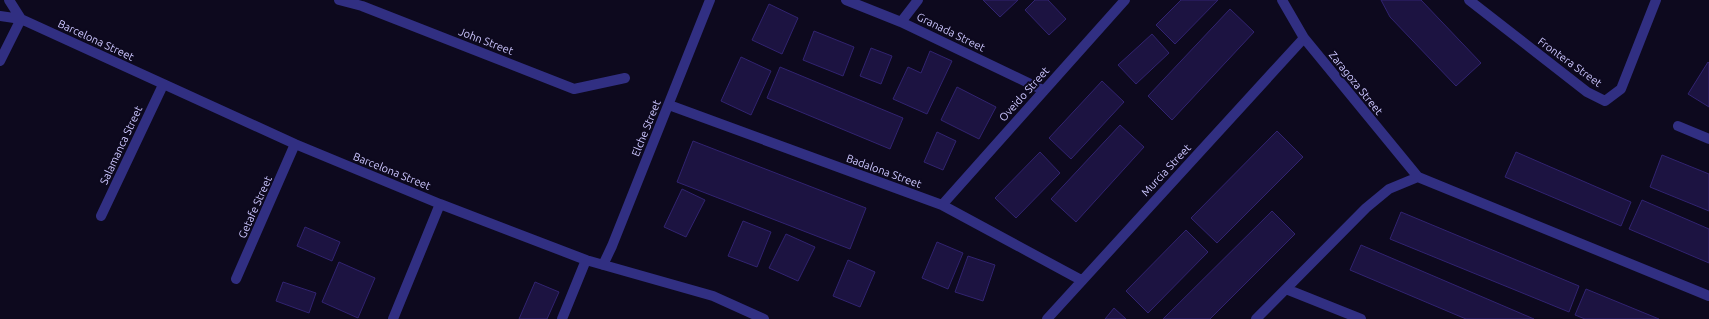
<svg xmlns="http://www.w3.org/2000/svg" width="1709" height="319" font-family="Ubuntu,sans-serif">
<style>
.building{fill:#1c1341;stroke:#312370}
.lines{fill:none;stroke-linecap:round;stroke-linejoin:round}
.minor{stroke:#312f82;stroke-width:10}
.labels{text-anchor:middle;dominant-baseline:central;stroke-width:4;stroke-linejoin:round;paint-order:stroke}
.street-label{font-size:11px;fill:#ccc6ff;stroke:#0d091e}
</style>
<rect width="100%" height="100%" fill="#0d091e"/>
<path class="building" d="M 983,0 L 1018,0 L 1000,17 Z
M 1035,0 L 1048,0 L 1066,19 L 1049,35 L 1025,10 Z
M 1181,0 L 1218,0 L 1175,44 L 1156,25 Z
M 1381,0 L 1421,0 L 1481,63 L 1456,86 L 1390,17 Z
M 769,4 L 798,18 L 782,54 L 752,40 Z
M 1230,9 L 1254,32 L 1172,120 L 1148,96 Z
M 814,31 L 854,47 L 843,76 L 803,60 Z
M 1152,34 L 1169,53 L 1136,84 L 1118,65 Z
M 871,48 L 892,56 L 881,84 L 860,76 Z
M 930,51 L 952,61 L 927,114 L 893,99 L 908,67 L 921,73 Z
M 741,57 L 771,71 L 751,115 L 721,101 Z
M 1708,62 L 1709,63 L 1709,107 L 1688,94 Z
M 780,67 L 903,118 L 890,149 L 767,98 Z
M 1102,81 L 1124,102 L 1071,159 L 1049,138 Z
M 957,87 L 996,107 L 979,139 L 941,120 Z
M 1120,125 L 1144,147 L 1076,222 L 1051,199 Z
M 1277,131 L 1303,157 L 1217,243 L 1191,218 Z
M 937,132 L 956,141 L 943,170 L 924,162 Z
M 693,141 L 866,208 L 850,249 L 677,182 Z
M 1040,152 L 1060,173 L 1016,218 L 995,198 Z
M 1516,152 L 1631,202 L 1621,226 L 1505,177 Z
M 1662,155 L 1709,174 L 1709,211 L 1650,187 Z
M 682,189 L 705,200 L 686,237 L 664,227 Z
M 1642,200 L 1709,229 L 1709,263 L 1629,229 Z
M 1272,211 L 1295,234 L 1210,319 L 1163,319 Z
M 1401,212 L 1579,286 L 1569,312 L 1390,239 Z
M 743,221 L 771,232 L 757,267 L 728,256 Z
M 305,227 L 340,242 L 332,261 L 297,246 Z
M 1186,230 L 1208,252 L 1148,313 L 1126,291 Z
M 786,234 L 815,247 L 798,281 L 769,268 Z
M 937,242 L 963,253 L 948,289 L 922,278 Z
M 1361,245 L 1534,319 L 1466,319 L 1350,270 Z
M 968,256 L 995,265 L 983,301 L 955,292 Z
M 848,260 L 875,272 L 860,307 L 833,296 Z
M 339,262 L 375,278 L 358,318 L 322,302 Z
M 283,282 L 316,293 L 309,313 L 276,301 Z
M 535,282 L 559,292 L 547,319 L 519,319 Z
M 1586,289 L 1659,319 L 1585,319 L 1575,315 Z
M 1114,308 L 1126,319 L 1105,319 Z"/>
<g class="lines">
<path class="minor" d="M 9,0 L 21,19
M 339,0 L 362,6 L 574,89 L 625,78
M 846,0 L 901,22 L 1043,90
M 1282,0 L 1304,38 L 1418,177
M 1469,0 L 1587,92 L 1605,101 L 1621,89 L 1656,0
M 0,16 L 21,19 L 295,144 L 440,204 L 586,260 L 713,296 L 764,319
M 901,22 L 918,0
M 0,61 L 21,19
M 669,105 L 942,205 L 1081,280
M 1678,126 L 1709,139
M 942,205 L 1125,0
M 101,216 L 163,85
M 603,265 L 612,246 L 710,0
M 236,279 L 295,144
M 1286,289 L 1361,319
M 393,319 L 440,204
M 562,319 L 586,260
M 1047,319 L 1304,38
M 1256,319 L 1366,208 L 1389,189 L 1418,177 L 1709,296"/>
</g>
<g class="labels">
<g class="street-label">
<text transform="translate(951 32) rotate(26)">Granada Street</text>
<text transform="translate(96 40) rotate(25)">Barcelona Street</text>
<text transform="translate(486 41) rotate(21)">John Street</text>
<text transform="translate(1570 62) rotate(36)">Frontera Street</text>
<text transform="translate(1356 83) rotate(51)">Zaragoza Street</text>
<text transform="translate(1024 94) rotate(-48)">Oveido Street</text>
<text transform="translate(646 128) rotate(-68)">Elche Street</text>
<text transform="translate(121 145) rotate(-65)">Salamanca Street</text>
<text transform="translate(1166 170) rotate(-47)">Murcia Street</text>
<text transform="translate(392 171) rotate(22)">Barcelona Street</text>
<text transform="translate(884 171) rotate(20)">Badalona Street</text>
<text transform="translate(255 207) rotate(-66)">Getafe Street</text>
</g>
</g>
</svg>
